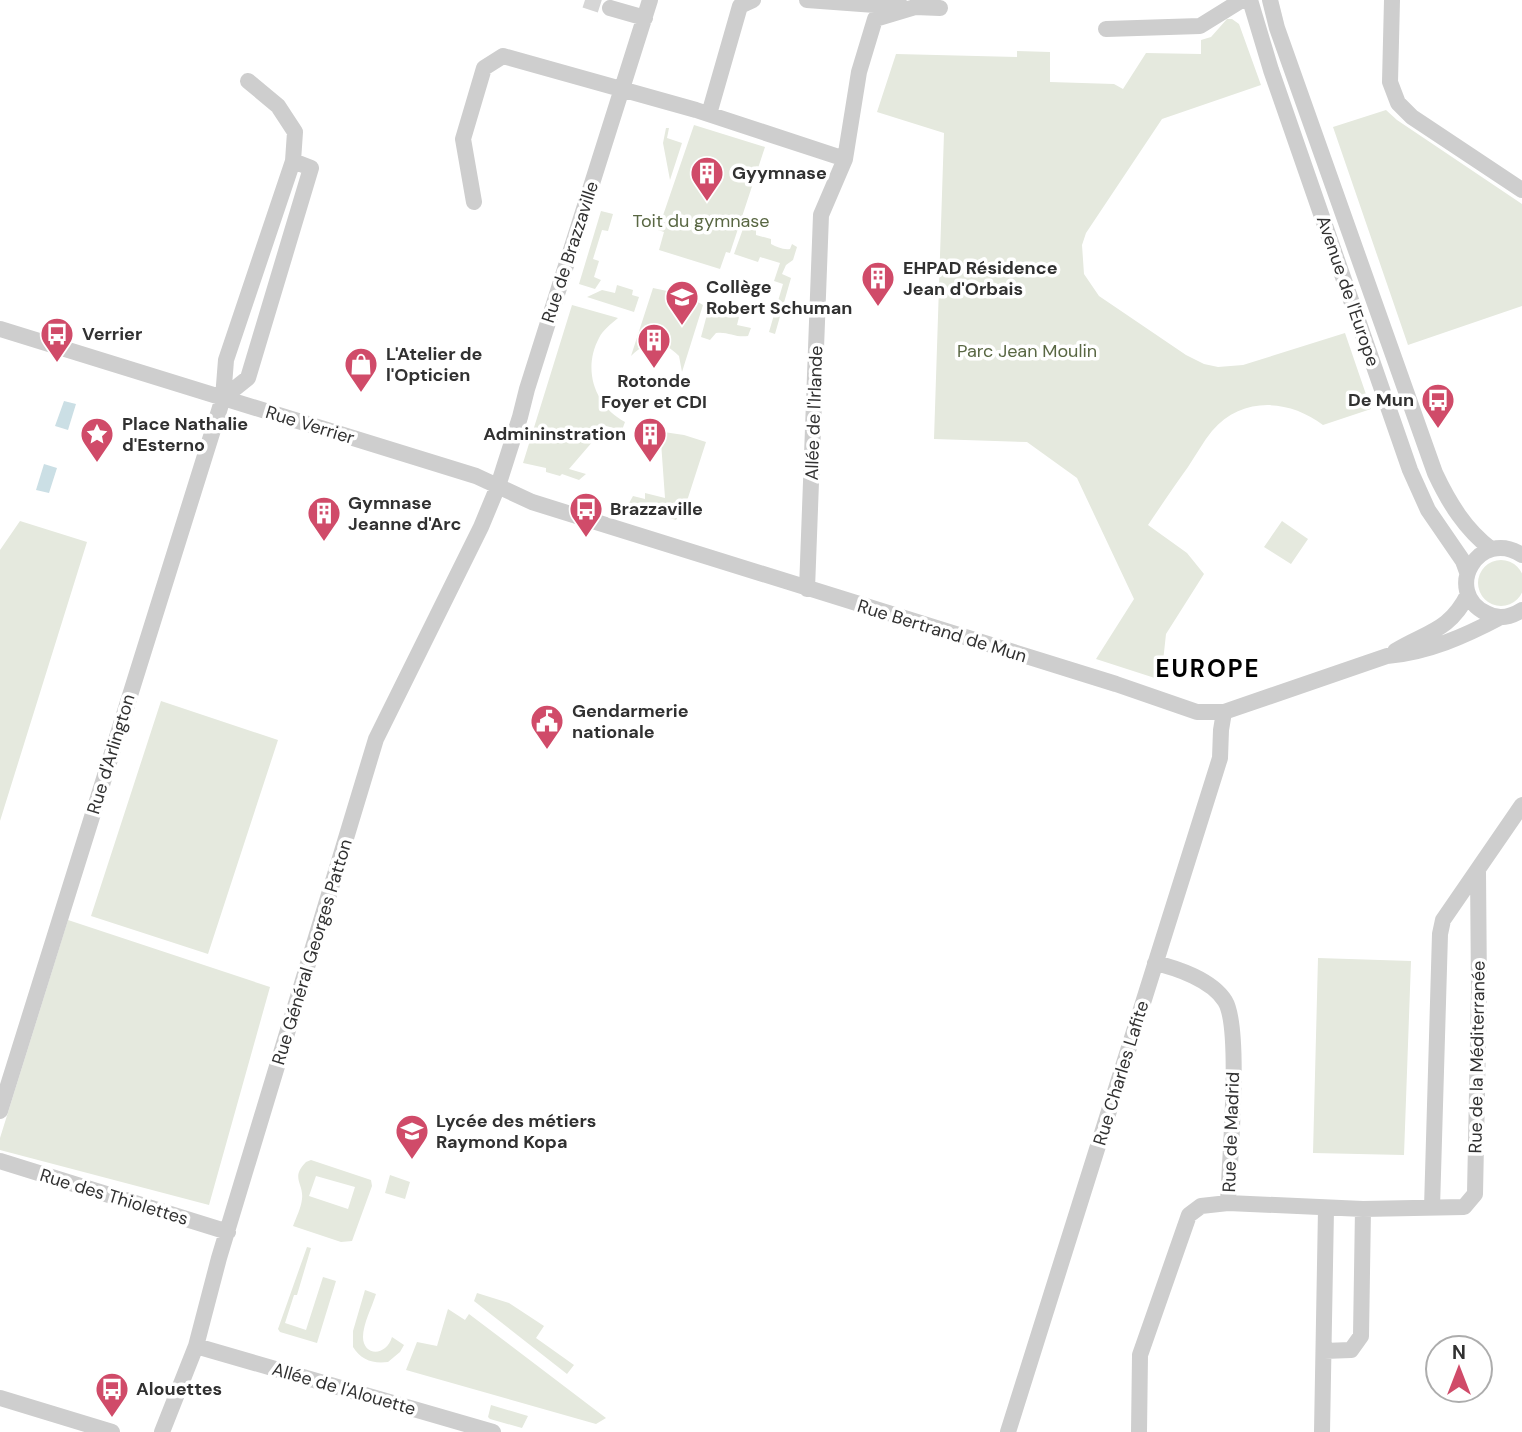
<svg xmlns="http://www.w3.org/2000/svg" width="1522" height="1432" font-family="'DM Sans',sans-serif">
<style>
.green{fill:#e5e9de;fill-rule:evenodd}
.water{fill:#cbdfe5}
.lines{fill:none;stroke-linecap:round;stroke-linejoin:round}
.minor-tunnel{stroke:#d6d6d6;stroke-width:16;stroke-dasharray:16 8;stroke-linecap:butt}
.minor{stroke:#cecece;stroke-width:16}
.labels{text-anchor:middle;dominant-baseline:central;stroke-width:7;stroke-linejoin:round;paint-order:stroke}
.poi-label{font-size:18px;font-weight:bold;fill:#313131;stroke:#fff;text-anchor:start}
.park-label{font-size:18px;fill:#596743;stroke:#fff}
.street-label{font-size:18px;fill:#313131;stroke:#fff}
.district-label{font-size:24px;font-weight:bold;letter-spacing:2px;fill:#000;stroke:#fff}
</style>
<rect width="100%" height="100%" fill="#fff"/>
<path class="green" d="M 1227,19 L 1232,19 L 1239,24 L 1261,85 L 1162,119 L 1086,233 L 1082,245 L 1084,274 L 1099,296 L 1186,355 L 1204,364 L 1218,367 L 1243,365 L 1345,333 L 1371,409 L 1323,425 C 1289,399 1242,396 1212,431 C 1203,442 1196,455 1188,467 C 1174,486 1161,506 1148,525 L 1187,553 L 1204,574 L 1166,634 L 1161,680 L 1096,659 L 1134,599 L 1077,478 L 1027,442 L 934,439 L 944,133 L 877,112 L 896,54 L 1017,57 L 1017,51 L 1050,52 L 1050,82 L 1114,84 L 1123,89 L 1146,53 L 1201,54 L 1201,40 L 1211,37 Z
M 1386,110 L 1397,120 L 1522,204 L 1522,306 L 1408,345 L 1333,127 Z
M 694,125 L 765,147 L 730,253 L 726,252 L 720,269 L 659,250 L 664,232 L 658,230 Z
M 666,128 L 669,128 L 667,138 L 682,143 L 670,180 L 663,143 Z
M 601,211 L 613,214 L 608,231 L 602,230 L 593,259 L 599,261 L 594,277 L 601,280 L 595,289 L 579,284 Z
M 744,226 L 756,229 L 756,235 L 771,239 L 771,244 C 777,247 783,250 790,249 L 792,244 L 797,247 L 793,260 L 786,265 L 782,274 L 791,278 L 775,334 L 769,332 L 783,284 L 774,281 L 780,263 L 760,257 L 758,262 L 734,254 Z
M 617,285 L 633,290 L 632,295 L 639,297 L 634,312 L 587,297 L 602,290 L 615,293 Z
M 653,288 L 686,295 L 703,305 L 682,372 L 679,356 C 662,339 648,339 631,356 Z
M 572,305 L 618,318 C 611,324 603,330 599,338 C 582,370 595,406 625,422 L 622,430 L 606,426 L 569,469 L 586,474 L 579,480 L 562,474 L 560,476 L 546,472 L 546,468 L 523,463 Z
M 709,307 L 739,317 L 737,325 L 751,328 L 748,336 C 736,338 727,331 716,333 L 710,340 L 701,337 Z
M 650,430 L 684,435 L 706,442 L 686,504 L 676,520 L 628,505 L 633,496 L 645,499 L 645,493 L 665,498 L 661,442 L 647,438 Z
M 20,521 L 87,542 L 0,821 L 0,550 Z
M 1282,521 L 1308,539 L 1291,564 L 1264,547 Z
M1478 583a23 23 0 1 1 46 0a23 23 0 1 1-46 0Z
M 161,701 L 278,740 L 208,954 L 91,916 Z
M 68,920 L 270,987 L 209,1205 L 0,1150 L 0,1138 Z
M 1318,958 L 1411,961 L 1404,1155 L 1313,1153 Z
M 311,1160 L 371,1180 L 372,1186 L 352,1241 L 341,1242 L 293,1226 C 296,1218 301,1208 302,1199 C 304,1183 290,1178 306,1162 ZM 316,1176 L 355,1187 L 348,1209 L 309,1196 Z
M 390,1175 L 410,1182 L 405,1199 L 385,1193 Z
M 307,1247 L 311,1248 L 297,1295 L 294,1295 L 285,1323 L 306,1330 L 323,1277 L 336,1281 L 317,1343 L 280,1332 L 278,1329 Z
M 365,1290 L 376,1294 C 372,1307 363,1324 363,1337 C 363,1356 386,1357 392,1337 L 404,1345 L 400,1352 L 388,1362 C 373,1364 361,1360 353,1347 L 353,1331 Z
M 477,1293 L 509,1303 L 544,1326 L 536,1338 L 574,1365 L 567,1374 L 474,1301 Z
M 448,1309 L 465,1320 L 469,1314 L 606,1418 L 596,1424 L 406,1370 L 417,1342 L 437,1346 Z
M 491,1405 L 528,1416 L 522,1428 L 490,1419 L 488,1417 Z"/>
<path class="water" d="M 64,401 L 76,404 L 68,430 L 55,426 Z
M 44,464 L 57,468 L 49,493 L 36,490 Z"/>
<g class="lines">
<path class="minor-tunnel" d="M 585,0 L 610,8"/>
<path class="minor" d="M 807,0 L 902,7
M 1250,0 L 1271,70 L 1410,470 L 1428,510 L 1463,561 L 1467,572
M 1270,0 L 1277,28 L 1435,473 C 1449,503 1465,529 1491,549
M 1392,0 L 1390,82 L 1398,103 L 1412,117 L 1522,190
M 610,8 L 645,18
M 1106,29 L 1200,26 L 1242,0
M 709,114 L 740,6 L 753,0
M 474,202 L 463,139 L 484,68 L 503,56 L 696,110 L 845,159
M 0,329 L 476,476 L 532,502 L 1116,684 L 1197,712 L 1224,712 L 1387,656 C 1427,653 1465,636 1501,617
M 223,398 L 248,378 L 311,168 L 293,161
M 1522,555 C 1479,527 1442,591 1486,613 C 1498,620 1511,617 1522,610
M 807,589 L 821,215 L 845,159 L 859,72 L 875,19 L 915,7 L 940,8
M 1395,651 C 1426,632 1450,631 1468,594
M 1155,963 C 1177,968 1212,980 1225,1001 C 1242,1028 1229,1165 1228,1203
M 0,1111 L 223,398 L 226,360 L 293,161 L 295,132 L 278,106 L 248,81
M 0,1161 L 228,1232
M 1432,1208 L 1440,934 L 1443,920 L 1522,805
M 196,1346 L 493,1432
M 1324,1351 L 1351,1350 L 1361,1336 L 1363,1209
M 0,1398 L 112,1432
M 162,1432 L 196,1346 L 219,1258 L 376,739 L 481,527 L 498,486 L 520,417 L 527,389 L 650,0
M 1008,1432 L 1220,758 L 1221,730 L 1224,712
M 1139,1432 L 1140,1355 L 1189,1215 L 1201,1206 L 1228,1203 L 1363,1209 L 1464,1207 L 1475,1194 L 1479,991 L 1478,871
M 1322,1432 L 1326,1209"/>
</g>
<defs>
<symbol id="building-pin" viewBox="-11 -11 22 30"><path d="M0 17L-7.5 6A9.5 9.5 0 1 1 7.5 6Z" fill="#d04b69" stroke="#fff"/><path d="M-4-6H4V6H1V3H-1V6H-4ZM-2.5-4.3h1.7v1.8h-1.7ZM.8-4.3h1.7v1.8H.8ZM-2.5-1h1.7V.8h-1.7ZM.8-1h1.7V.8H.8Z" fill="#fff"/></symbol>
<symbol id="school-pin" viewBox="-11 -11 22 30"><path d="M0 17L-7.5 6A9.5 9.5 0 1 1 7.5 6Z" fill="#d04b69" stroke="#fff"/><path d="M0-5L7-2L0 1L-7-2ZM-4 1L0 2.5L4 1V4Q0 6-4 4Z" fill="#fff"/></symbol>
<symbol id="bus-pin" viewBox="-11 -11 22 30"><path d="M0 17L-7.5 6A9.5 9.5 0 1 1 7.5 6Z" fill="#d04b69" stroke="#fff"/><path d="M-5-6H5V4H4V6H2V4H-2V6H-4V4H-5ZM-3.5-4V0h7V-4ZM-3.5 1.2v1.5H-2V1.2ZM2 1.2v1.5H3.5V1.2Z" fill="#fff"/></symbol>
<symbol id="shop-pin" viewBox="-11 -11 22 30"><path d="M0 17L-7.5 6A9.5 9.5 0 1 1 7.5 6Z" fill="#d04b69" stroke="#fff"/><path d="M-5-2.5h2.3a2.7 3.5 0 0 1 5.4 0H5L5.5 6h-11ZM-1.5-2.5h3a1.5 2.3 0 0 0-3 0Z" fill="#fff"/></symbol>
<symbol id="sight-pin" viewBox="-11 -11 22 30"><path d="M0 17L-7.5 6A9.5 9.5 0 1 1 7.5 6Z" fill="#d04b69" stroke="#fff"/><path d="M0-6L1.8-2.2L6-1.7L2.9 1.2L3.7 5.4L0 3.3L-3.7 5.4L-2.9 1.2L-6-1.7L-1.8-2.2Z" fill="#fff"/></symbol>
<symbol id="civic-pin" viewBox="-11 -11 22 30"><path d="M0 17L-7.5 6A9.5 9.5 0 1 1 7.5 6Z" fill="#d04b69" stroke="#fff"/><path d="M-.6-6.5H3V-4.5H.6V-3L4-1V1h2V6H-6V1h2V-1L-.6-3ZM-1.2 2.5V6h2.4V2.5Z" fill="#fff"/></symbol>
</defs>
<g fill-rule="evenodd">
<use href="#building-pin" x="688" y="154" width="38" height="52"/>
<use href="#building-pin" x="859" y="259" width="38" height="52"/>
<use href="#school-pin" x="663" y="278" width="38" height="52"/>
<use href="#bus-pin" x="38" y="315" width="38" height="52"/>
<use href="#building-pin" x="635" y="321" width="38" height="52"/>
<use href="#shop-pin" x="342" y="345" width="38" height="52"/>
<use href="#bus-pin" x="1419" y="381" width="38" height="52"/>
<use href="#sight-pin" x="78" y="415" width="38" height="52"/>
<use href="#building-pin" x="631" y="415" width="38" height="52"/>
<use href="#bus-pin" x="567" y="490" width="38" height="52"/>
<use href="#building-pin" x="305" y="494" width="38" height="52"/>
<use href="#civic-pin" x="528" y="702" width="38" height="52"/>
<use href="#school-pin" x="393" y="1112" width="38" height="52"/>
<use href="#bus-pin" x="93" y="1370" width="38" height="52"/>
</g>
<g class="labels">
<g class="poi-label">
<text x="732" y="173">Gyymnase</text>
<text x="903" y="268">EHPAD Résidence<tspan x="903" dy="21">Jean d'Orbais</tspan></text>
<text x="706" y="287">Collège<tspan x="706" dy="21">Robert Schuman</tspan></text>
<text x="82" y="334">Verrier</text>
<text x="386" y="354">L'Atelier de<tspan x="386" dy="21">l'Opticien</tspan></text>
<text x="654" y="381" text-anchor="middle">Rotonde<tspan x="654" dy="21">Foyer et CDI</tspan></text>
<text x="1414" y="400" text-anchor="end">De Mun</text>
<text x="122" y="424">Place Nathalie<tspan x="122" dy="21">d'Esterno</tspan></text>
<text x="626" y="434" text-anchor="end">Admininstration</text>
<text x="348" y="503">Gymnase<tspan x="348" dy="21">Jeanne d'Arc</tspan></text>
<text x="610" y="509">Brazzaville</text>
<text x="572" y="711">Gendarmerie<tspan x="572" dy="21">nationale</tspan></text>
<text x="436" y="1121">Lycée des métiers<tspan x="436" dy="21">Raymond Kopa</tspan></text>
<text x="136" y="1389">Alouettes</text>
</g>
<g class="park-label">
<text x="701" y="221">Toit du gymnase</text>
<text x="1027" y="351">Parc Jean Moulin</text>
</g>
<g class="street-label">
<text transform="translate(570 252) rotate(-72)">Rue de Brazzaville</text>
<text transform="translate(1348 291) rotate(71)">Avenue de l'Europe</text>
<text transform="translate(814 413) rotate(-88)">Allée de l'Irlande</text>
<text transform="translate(310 425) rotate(17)">Rue Verrier</text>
<text transform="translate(942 631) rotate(17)">Rue Bertrand de Mun</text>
<text transform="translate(111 754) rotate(-73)">Rue d'Arlington</text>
<text transform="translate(312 952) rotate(-73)">Rue Général Georges Patton</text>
<text transform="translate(1477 1057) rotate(-89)">Rue de la Méditerranée</text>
<text transform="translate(1121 1073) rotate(-73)">Rue Charles Lafite</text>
<text transform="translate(1231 1132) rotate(-88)">Rue de Madrid</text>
<text transform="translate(114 1197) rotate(17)">Rue des Thiolettes</text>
<text transform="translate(344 1389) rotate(16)">Allée de l'Alouette</text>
</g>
<g class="district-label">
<text x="1208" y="668">EUROPE</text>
</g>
</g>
<g transform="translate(1459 1369)"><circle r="33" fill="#ffffff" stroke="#adadad" stroke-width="2"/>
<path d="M0-5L12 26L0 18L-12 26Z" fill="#d04b69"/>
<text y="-10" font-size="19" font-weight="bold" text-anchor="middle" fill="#313131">N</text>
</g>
</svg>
